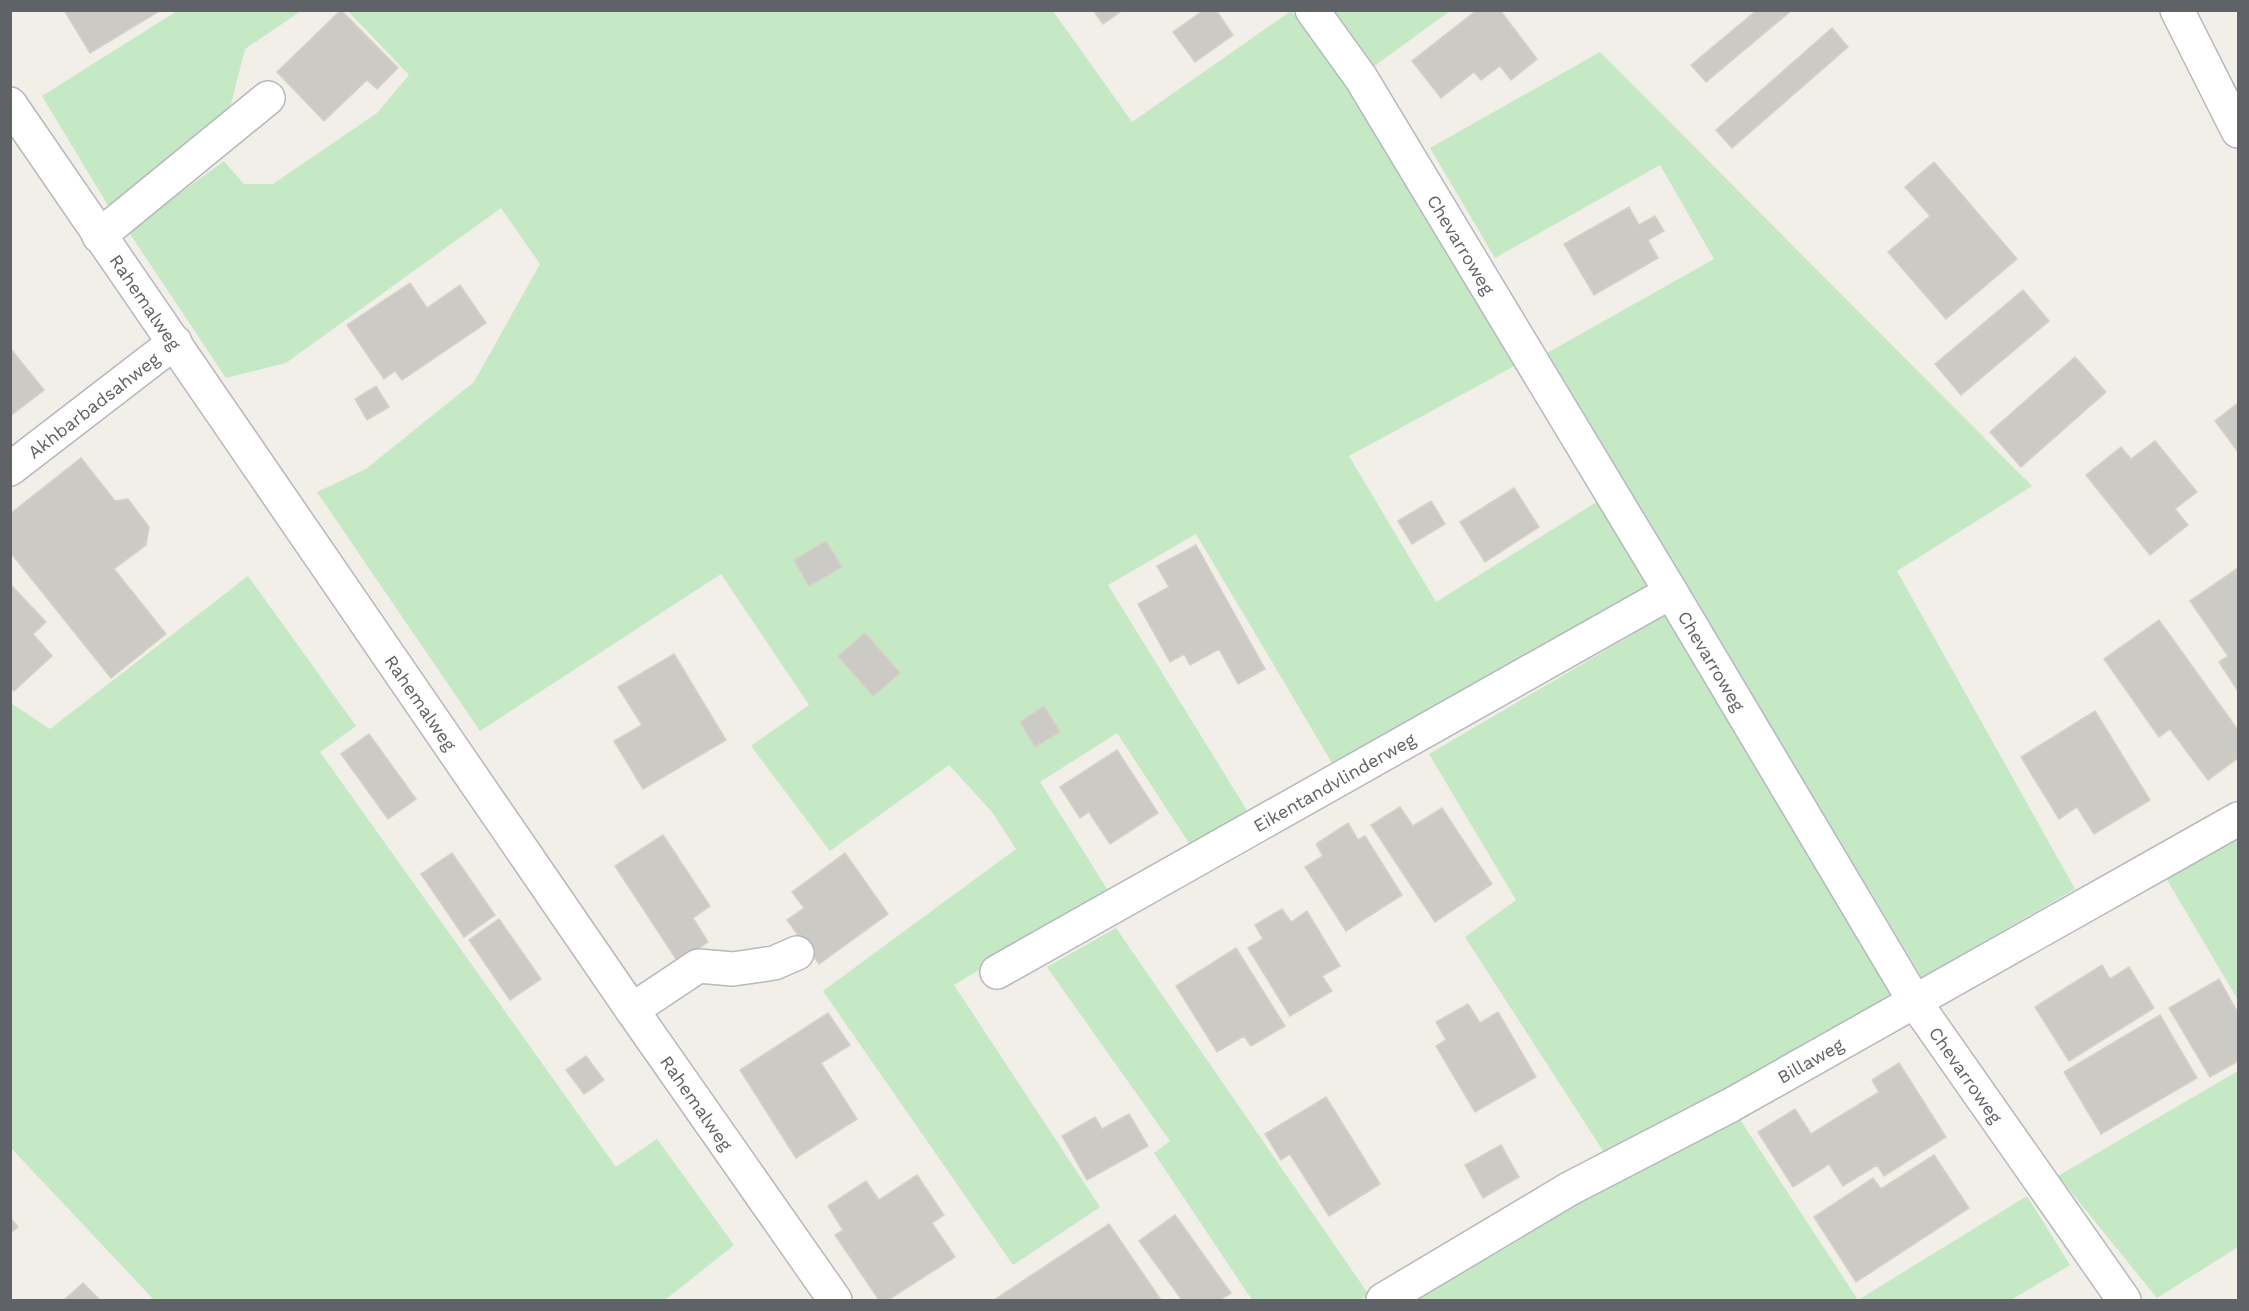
<svg xmlns="http://www.w3.org/2000/svg" width="2249" height="1311" font-family="'Work Sans',sans-serif">
<style>
.green{fill:#c5e8c5}
.building{fill:#cccac5;stroke:#d6d1c6;stroke-width:1.5}
.lines{fill:none;stroke-linecap:round;stroke-linejoin:round}
.minor-casing{stroke:#b5b8bc;stroke-width:36}
.minor{stroke:#fff;stroke-width:33}
.labels{text-anchor:middle;dominant-baseline:central;stroke-width:6;stroke-linejoin:round;paint-order:stroke}
.street-label{font-size:18px;fill:#5f6368;stroke:#fff}
</style>
<rect width="100%" height="100%" fill="#f1efe8"/>
<path class="green" d="M 177,11 L 301,11 L 245,49 L 228,116 L 109,207 L 42,96 Z
M 348,11 L 1053,11 L 1132,122 L 1291,11 L 1351,91 L 1518,364 L 1349,456 L 1436,602 L 1600,500 L 1655,587 L 1335,768 L 1196,534 L 1108,585 L 1248,812 L 1191,846 L 1117,733 L 1040,782 L 1109,892 L 954,985 L 1100,1207 L 1013,1265 L 823,991 L 1016,849 L 992,812 L 949,765 L 830,851 L 751,746 L 809,705 L 721,574 L 480,731 L 317,492 L 366,469 L 474,382 L 540,264 L 501,208 L 286,363 L 226,378 L 128,231 L 224,161 L 244,184 L 273,184 L 377,113 L 409,75 Z
M 1333,11 L 1450,11 L 1373,67 Z
M 1600,52 L 2032,486 L 1897,571 L 2075,889 L 1922,978 L 1547,353 L 1714,259 L 1660,165 L 1495,258 L 1430,148 Z
M 248,576 L 356,726 L 320,752 L 616,1167 L 657,1139 L 734,1245 L 665,1300 L 154,1300 L 11,1148 L 11,703 L 50,729 Z
M 1666,615 L 1898,998 L 1605,1154 L 1465,937 L 1516,900 L 1429,754 Z
M 2238,836 L 2238,1000 L 2166,878 Z
M 1116,928 L 1369,1295 L 1359,1300 L 1252,1300 L 1154,1153 L 1170,1141 L 1047,967 Z
M 2238,1071 L 2238,1247 L 2157,1298 L 2058,1176 Z
M 1739,1118 L 1858,1300 L 2027,1196 L 2070,1265 L 2011,1300 L 1415,1300 L 1601,1190 Z"/>
<path class="building" d="M 64,10 L 161,10 L 90,53 Z
M 341,10 L 398,68 L 377,89 L 367,80 L 324,121 L 277,72 Z
M 1093,10 L 1123,10 L 1103,24 Z
M 1204,10 L 1216,10 L 1233,35 L 1195,62 L 1173,32 Z
M 1477,10 L 1500,10 L 1537,59 L 1511,80 L 1500,66 L 1481,80 L 1474,72 L 1441,98 L 1412,61 Z
M 1757,10 L 1792,10 L 1706,82 L 1691,65 Z
M 1832,28 L 1848,47 L 1732,148 L 1716,130 Z
M 1934,162 L 2017,259 L 1946,319 L 1888,252 L 1930,216 L 1905,187 Z
M 1629,207 L 1639,225 L 1655,216 L 1664,231 L 1648,240 L 1658,258 L 1594,295 L 1564,244 Z
M 410,283 L 427,308 L 460,285 L 486,323 L 402,380 L 395,371 L 384,379 L 347,325 Z
M 2023,290 L 2049,321 L 1961,395 L 1935,364 Z
M 10,348 L 44,390 L 10,416 Z
M 2075,357 L 2106,392 L 2021,467 L 1990,432 Z
M 376,386 L 389,407 L 367,420 L 355,399 Z
M 2238,403 L 2238,452 L 2215,421 Z
M 2155,441 L 2197,492 L 2175,509 L 2188,525 L 2150,555 L 2086,475 L 2121,447 L 2131,459 Z
M 81,458 L 115,501 L 128,499 L 149,527 L 146,545 L 114,569 L 166,634 L 111,678 L 10,552 L 10,514 Z
M 1514,488 L 1539,527 L 1485,562 L 1460,522 Z
M 1431,501 L 1445,524 L 1412,544 L 1398,521 Z
M 826,541 L 842,567 L 809,586 L 794,560 Z
M 1196,545 L 1265,669 L 1238,684 L 1219,649 L 1190,665 L 1184,654 L 1170,662 L 1138,604 L 1169,587 L 1157,566 Z
M 2238,568 L 2238,691 L 2219,662 L 2228,656 L 2190,601 Z
M 11,585 L 46,622 L 33,634 L 52,656 L 14,691 L 10,687 Z
M 2159,620 L 2238,730 L 2238,758 L 2208,780 L 2170,729 L 2159,737 L 2104,659 Z
M 865,633 L 900,673 L 873,696 L 838,656 Z
M 674,654 L 726,740 L 643,789 L 614,741 L 642,725 L 618,687 Z
M 1044,706 L 1060,732 L 1035,747 L 1020,722 Z
M 2095,711 L 2150,800 L 2094,834 L 2077,807 L 2059,819 L 2021,757 Z
M 369,734 L 416,799 L 388,819 L 341,754 Z
M 1117,750 L 1158,813 L 1110,844 L 1089,812 L 1080,818 L 1060,787 Z
M 1400,807 L 1413,826 L 1442,808 L 1492,884 L 1435,922 L 1371,825 Z
M 1348,823 L 1358,840 L 1365,836 L 1402,895 L 1346,931 L 1305,867 L 1323,856 L 1316,844 Z
M 663,835 L 710,906 L 693,918 L 708,942 L 678,962 L 615,866 Z
M 452,853 L 495,915 L 464,937 L 421,874 Z
M 845,853 L 888,914 L 819,964 L 787,920 L 804,908 L 792,892 Z
M 1282,909 L 1291,922 L 1307,911 L 1340,966 L 1322,976 L 1332,991 L 1290,1016 L 1248,948 L 1263,939 L 1255,925 Z
M 499,919 L 541,979 L 510,1000 L 469,940 Z
M 1236,948 L 1285,1026 L 1251,1046 L 1244,1036 L 1217,1052 L 1176,986 Z
M 2102,965 L 2110,979 L 2129,967 L 2154,1008 L 2069,1061 L 2035,1007 Z
M 2219,979 L 2238,1013 L 2238,1061 L 2210,1077 L 2169,1008 Z
M 1468,1004 L 1480,1023 L 1498,1012 L 1536,1077 L 1475,1112 L 1436,1046 L 1446,1040 L 1436,1022 Z
M 828,1013 L 850,1045 L 821,1063 L 857,1119 L 796,1158 L 740,1070 Z
M 2160,1015 L 2197,1078 L 2101,1134 L 2064,1072 Z
M 586,1056 L 604,1080 L 584,1094 L 566,1070 Z
M 1899,1063 L 1946,1137 L 1884,1176 L 1877,1165 L 1843,1186 L 1829,1164 L 1793,1187 L 1758,1132 L 1795,1109 L 1811,1134 L 1879,1092 L 1872,1080 Z
M 1326,1097 L 1380,1184 L 1329,1216 L 1290,1154 L 1281,1160 L 1265,1134 Z
M 1129,1114 L 1148,1146 L 1087,1180 L 1062,1136 L 1095,1117 L 1102,1129 Z
M 1501,1145 L 1519,1177 L 1483,1198 L 1465,1165 Z
M 1934,1155 L 1969,1208 L 1856,1282 L 1814,1217 L 1873,1178 L 1881,1189 Z
M 917,1175 L 944,1215 L 932,1223 L 955,1257 L 888,1300 L 879,1300 L 835,1235 L 843,1230 L 828,1206 L 866,1181 L 879,1200 Z
M 1175,1215 L 1231,1293 L 1220,1300 L 1182,1300 L 1139,1241 Z
M 10,1218 L 18,1227 L 10,1233 Z
M 1109,1224 L 1161,1300 L 994,1300 Z
M 83,1283 L 100,1300 L 64,1300 Z"/>
<g class="lines">
<defs>
<g id="minor">
<path id="s1" d="M 1312,10 L 1361,78 L 1671,592 L 1915,1002 L 2124,1300"/>
<path d="M 2177,10 L 2238,131"/>
<path id="s2" d="M 10,104 L 632,1010 L 835,1300"/>
<path d="M 99,236 L 268,98"/>
<path id="s3" d="M 10,469 L 175,342"/>
<path id="s4" d="M 997,972 L 1671,592"/>
<path d="M 632,1010 L 698,966 L 733,969 L 774,963 L 797,953"/>
<path id="s5" d="M 1383,1300 L 1569,1189 L 1731,1105 L 2238,819"/>
</g>
</defs>
<use href="#minor" class="minor-casing"/>
<use href="#minor" class="minor"/>
</g>
<g class="labels">
<g class="street-label">
<text stroke="none"><textPath href="#s1" startOffset="278">Chevarroweg</textPath></text>
<text stroke="none"><textPath href="#s2" startOffset="240">Rahemalweg</textPath></text>
<text stroke="none"><textPath href="#s3" startOffset="105">Akhbarbadsahweg</textPath></text>
<text stroke="none"><textPath href="#s1" startOffset="764">Chevarroweg</textPath></text>
<text stroke="none"><textPath href="#s2" startOffset="726">Rahemalweg</textPath></text>
<text stroke="none"><textPath href="#s4" startOffset="387">Eikentandvlinderweg</textPath></text>
<text stroke="none"><textPath href="#s5" startOffset="490">Billaweg</textPath></text>
<text stroke="none"><textPath href="#s1" startOffset="1250">Chevarroweg</textPath></text>
<text stroke="none"><textPath href="#s2" startOffset="1212">Rahemalweg</textPath></text>
</g>
</g>
<rect width="2249" height="1311" fill="none" stroke="#5f6368" stroke-width="24"/>
</svg>
